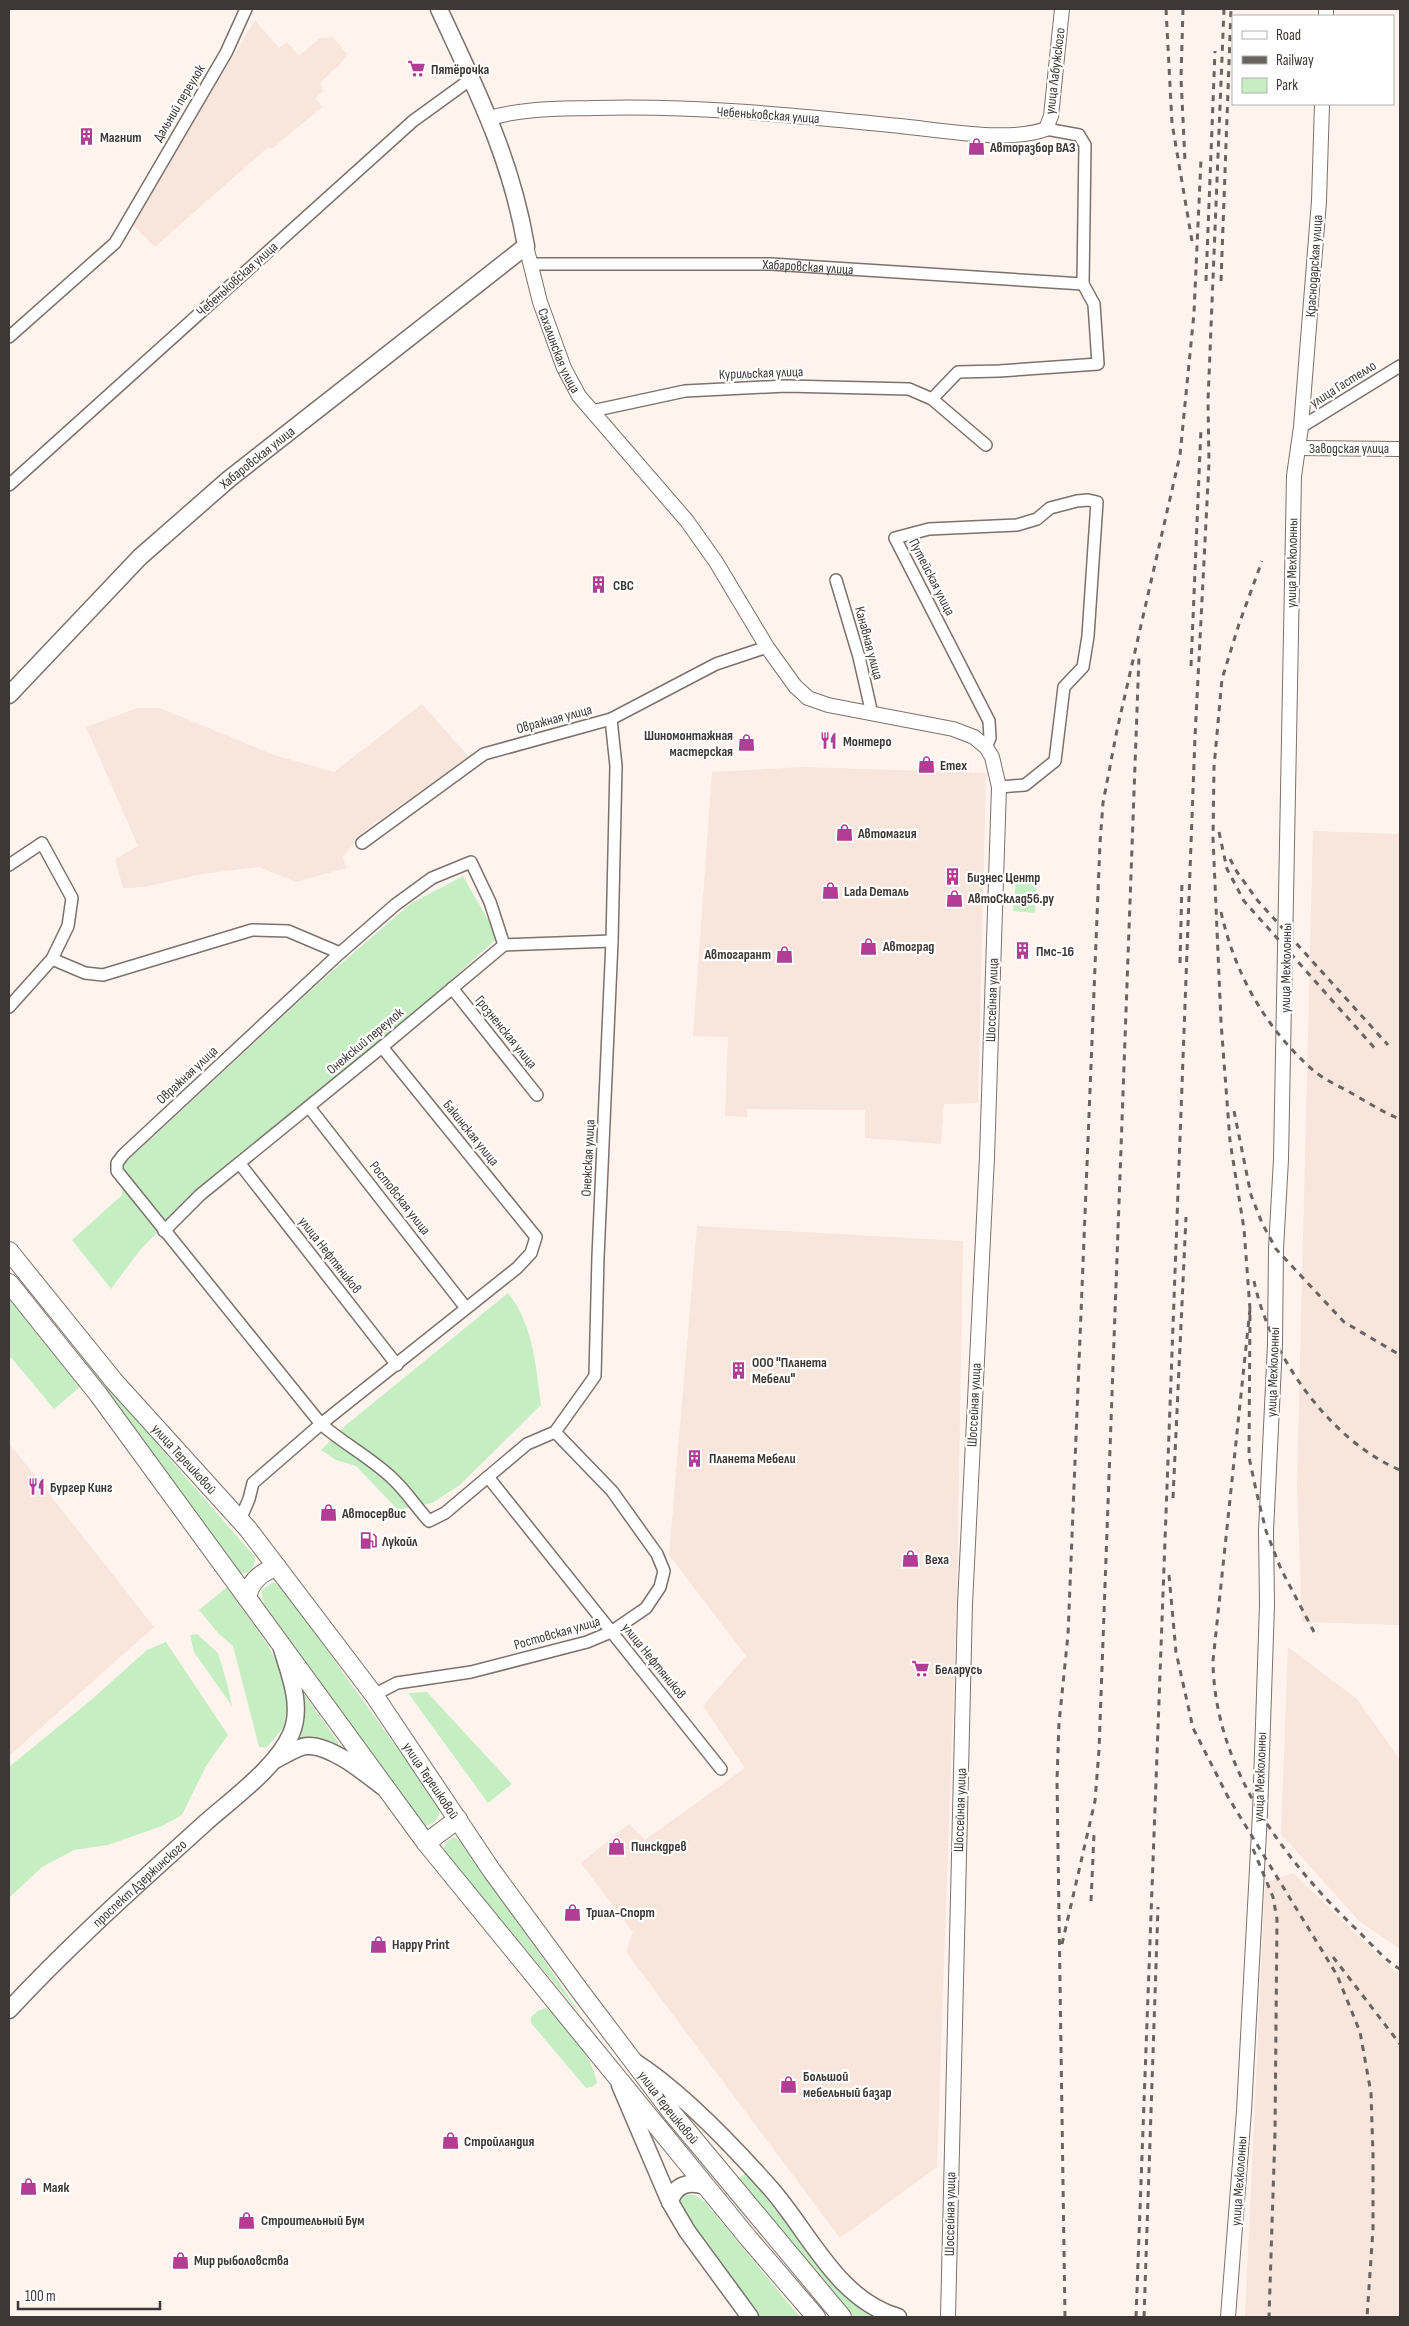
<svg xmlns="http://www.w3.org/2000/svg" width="1409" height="2326" font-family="'Sofia Sans Condensed',sans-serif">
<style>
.built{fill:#f8e5dc}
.green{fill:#c5efc3}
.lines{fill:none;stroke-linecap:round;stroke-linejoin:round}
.minor-casing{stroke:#7c716d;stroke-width:14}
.tertiary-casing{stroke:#7c716d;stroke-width:16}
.secondary-casing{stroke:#7c716d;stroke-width:19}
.primary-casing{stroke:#7c716d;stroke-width:20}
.minor{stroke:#fff;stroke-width:11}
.tertiary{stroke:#fff;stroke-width:14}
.secondary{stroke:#fff;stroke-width:16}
.primary{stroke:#fff;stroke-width:18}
.rail{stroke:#6a6461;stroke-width:3;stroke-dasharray:6 6;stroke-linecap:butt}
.labels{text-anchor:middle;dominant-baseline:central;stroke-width:4.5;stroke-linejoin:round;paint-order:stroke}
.poi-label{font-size:14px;font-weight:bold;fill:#3d3836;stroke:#fff;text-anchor:start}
.street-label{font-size:14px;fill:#3d3836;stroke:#fff}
</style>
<rect width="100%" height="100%" fill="#fff3ee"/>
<path class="built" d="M 255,20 L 279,48 L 287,42 L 299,56 L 320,38 L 333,37 L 347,54 L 342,62 L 320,83 L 323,91 L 316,98 L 322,107 L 272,149 L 268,147 L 155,247 L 132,224 Z
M 422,704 L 469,757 L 365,830 L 343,857 L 346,868 L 296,882 L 259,867 L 202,874 L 144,887 L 123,888 L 115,859 L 138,846 L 86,727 L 137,708 L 160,708 L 274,755 L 334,772 Z
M 803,767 L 986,773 L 978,1103 L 944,1104 L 941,1144 L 865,1138 L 865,1110 L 747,1109 L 747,1117 L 725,1116 L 728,1037 L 693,1036 L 712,772 Z
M 1313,831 L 1400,834 L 1400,1625 L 1302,1622 L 1297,1484 Z
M 697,1226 L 963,1241 L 957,1588 L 937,2167 L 840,2238 L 626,1952 L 633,1932 L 581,1863 L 629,1824 L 645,1840 L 745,1768 L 703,1706 L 746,1656 L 669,1555 Z
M 9,1443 L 154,1627 L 9,1756 Z
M 1288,1647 L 1357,1699 L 1400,1760 L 1400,1949 L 1359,1921 L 1281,1834 Z
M 1293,1873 L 1400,1976 L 1400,2317 L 1245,2317 L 1265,1883 Z"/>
<path class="green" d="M 463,876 L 498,937 L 443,988 L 186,1204 L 140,1250 L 111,1289 L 72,1240 L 122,1195 L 124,1164 L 321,981 L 410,904 Z
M 1016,882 L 1037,883 L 1035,913 L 1013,911 Z
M 508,1293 C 533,1324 536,1366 541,1405 L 460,1485 L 432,1503 L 398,1510 L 356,1466 L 336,1460 L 321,1450 L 346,1425 Z
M 9,1298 L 80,1387 L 54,1409 L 9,1355 Z
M 67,1340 L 255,1557 C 255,1567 252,1570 243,1574 L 235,1570 Z
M 273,1582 L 284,1590 L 435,1801 L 440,1810 C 438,1821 434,1824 424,1826 L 415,1816 L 264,1604 L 261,1591 Z
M 227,1587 L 268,1645 L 281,1670 L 288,1698 L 284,1727 L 266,1748 L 259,1747 L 233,1646 L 218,1633 L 199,1610 Z
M 197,1634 L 218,1653 L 227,1683 L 232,1706 L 194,1652 L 190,1635 Z
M 166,1642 L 228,1735 L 206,1766 L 182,1815 L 162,1826 L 108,1845 L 74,1850 L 42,1867 L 9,1898 L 9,1767 L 91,1700 L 147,1650 Z
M 302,1691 L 343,1749 L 294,1742 L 303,1712 Z
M 427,1692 L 512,1784 L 488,1803 L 408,1693 Z
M 454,1837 L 464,1843 L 582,2016 L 443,1851 L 446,1842 Z
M 545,2008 C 566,2014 594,2062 597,2083 L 592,2087 L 586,2088 L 531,2023 L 531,2017 L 538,2011 Z
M 744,2174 L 751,2179 L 831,2280 L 853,2303 L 876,2317 L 853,2317 L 818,2281 L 736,2181 Z
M 685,2194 L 695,2195 L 704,2201 L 800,2317 L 759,2317 L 683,2214 L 680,2202 Z"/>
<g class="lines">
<defs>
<g id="minor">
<path d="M 1046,129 L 1079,135 L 1085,145 L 1083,284"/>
<path id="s1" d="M 530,264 L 771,264 L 1083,284"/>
<path d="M 9,337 L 115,243 L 226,53 L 246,9"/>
<path d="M 932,399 L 958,372 L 999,371 L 1098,364 L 1094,304 L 1083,284"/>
<path d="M 592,411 L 685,391 L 786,386 L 909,389 L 932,399 L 986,445"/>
<path d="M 1301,427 L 1400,366"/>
<path d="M 9,485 L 413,121 L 471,79"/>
<path d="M 836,580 L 859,657 L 872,714"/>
<path d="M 986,747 L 990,738 L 989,721 L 895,538 L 929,529 L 1017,525 L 1037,519 L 1050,508 L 1077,501 L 1088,500 L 1097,502 L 1088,636 L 1083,667 L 1064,687 L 1055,761 L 1025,785 L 999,787"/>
<path d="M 362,843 L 484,754 L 611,719 L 716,664 L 767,647"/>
<path d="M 9,865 L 42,843 L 72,898 L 68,926 L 52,959 L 85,973 L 103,975 L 252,930 L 288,931 L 340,953 L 395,905 L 432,878 L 471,862 L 490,902 L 504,945"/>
<path d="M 340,953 L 123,1155 L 117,1163 L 117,1171 L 321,1424 C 344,1444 371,1458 393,1479 C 406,1491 417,1508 429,1521 L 445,1513 L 527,1444 L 555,1432 L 595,1376 L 598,1257 L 612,941 L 616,766 L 611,719"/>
<path d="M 452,988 L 537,1095"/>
<path d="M 9,1007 L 52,959"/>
<path d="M 309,1107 L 466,1308"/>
<path d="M 240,1164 L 397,1365"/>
<path d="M 164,1231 L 200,1195 L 382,1047 L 504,945 L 612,941"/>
<path d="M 488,1477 L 721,1769"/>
<path d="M 240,1520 L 249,1499 L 253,1483 L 321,1424 L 517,1268 L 531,1253 L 536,1237 L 382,1047"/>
<path d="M 374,1695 L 397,1683 L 471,1672 L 587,1642 L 611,1632 L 646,1608 L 660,1587 L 664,1571 L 657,1554 L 612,1491 L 555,1432"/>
</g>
<g id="tertiary">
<path d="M 1326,16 L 1326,9"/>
<path d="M 490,118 C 524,108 559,109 594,108 C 696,105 799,116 900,126 C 941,130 1009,143 1046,129 L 1051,116 L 1062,9"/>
<path id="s2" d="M 526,246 L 540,302 L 564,368 L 579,396 L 687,521 L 716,562 L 767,647 L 795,686 L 808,698 L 828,705 L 953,729 L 974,737 L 986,747 L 992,757 L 999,787 L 987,1157 L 965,1604 L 948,2317"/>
<path d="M 1298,448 L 1400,449"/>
<path d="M 1228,2317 L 1244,2111 L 1260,1813 L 1267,1605 L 1266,1531 L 1275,1344 L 1276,1249 L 1281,1159 L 1294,476 L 1301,427 L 1319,201 L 1322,104"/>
</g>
<g id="secondary">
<path id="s3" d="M 9,695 L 140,557 L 229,479 L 526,246 C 511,157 476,89 439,9"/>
<path d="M 275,1760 C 284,1756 298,1746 307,1746 C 330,1744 366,1774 383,1787"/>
<path id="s4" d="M 9,2010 C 70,1944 138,1884 204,1824 C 232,1799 276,1768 291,1734 C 303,1707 290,1675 282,1649"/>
<path d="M 635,2062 C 683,2093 734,2147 772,2190 C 810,2234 838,2300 898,2317"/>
<path d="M 620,2085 L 670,2202 L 687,2231 L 750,2317"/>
<path d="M 670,2202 C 675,2184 689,2181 705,2186"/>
</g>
<g id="primary">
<path id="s5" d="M 9,1251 L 114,1381 L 248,1529 L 374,1695 L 492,1871 L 580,1991 L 673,2114 L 842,2317"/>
<path d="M 9,1283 L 98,1394 L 426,1843 L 749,2239 L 816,2317"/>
<path d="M 247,1598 C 250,1581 261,1572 277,1567"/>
<path d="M 426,1843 L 458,1819"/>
</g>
</defs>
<use href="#minor" class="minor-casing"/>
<use href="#tertiary" class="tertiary-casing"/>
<use href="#secondary" class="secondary-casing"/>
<use href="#primary" class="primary-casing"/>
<use href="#minor" class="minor"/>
<use href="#tertiary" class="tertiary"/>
<use href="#secondary" class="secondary"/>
<use href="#primary" class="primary"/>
<path class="rail" d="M 1166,9 L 1172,123 L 1192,241
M 1183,9 L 1181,78 L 1185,161
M 1206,281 L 1215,51
M 1221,281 L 1231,9
M 1191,666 L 1201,428
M 1219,832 L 1227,869 L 1244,901 L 1378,1052
M 1230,859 L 1237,872 L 1258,901 L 1388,1045
M 1221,912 C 1235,974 1265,1028 1314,1071 C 1325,1080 1341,1087 1353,1094 C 1369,1103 1384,1113 1400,1119
M 1180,963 L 1182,881
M 1234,1111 L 1251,1195 L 1262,1223 L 1276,1249 L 1344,1322 L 1400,1355
M 1254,1281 C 1269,1354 1330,1441 1400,1470
M 1250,1309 L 1244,1229 L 1230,1141 L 1221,1022 L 1213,838 L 1214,767 L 1222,679 L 1239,624 L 1262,561
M 1173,1498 L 1186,1217
M 1169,1575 L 1176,1652 L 1193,1728 L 1228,1797 L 1337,1975 L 1360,2032 L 1371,2093 L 1373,2155 L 1373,2229 L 1367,2317
M 1314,1632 L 1281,1569 L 1266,1531 L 1256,1490 L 1249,1457 L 1250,1309 L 1213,1661 C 1214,1766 1283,1859 1355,1928 C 1370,1942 1383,1959 1400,1969
M 1253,1849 L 1273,1897 L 1277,1919 L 1275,2133 L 1269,2317
M 1091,1901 L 1094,1834
M 1062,1944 L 1095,1801 L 1099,1750 L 1139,656
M 1333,1957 L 1400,2044
M 1065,2317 L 1057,1780 L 1059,1723 L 1068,1635 L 1100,843 L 1103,803 L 1117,730 L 1180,455 L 1194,313 L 1201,159
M 1136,2317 L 1195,737 L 1209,463 L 1208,401 L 1224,9
M 1144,2317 L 1158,1907"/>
</g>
<defs>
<symbol id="supermarket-bare" viewBox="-9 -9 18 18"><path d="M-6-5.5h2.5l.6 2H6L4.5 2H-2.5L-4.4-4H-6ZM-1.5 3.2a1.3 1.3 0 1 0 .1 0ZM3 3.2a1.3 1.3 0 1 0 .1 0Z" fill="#b33d95" stroke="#fff" stroke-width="2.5" paint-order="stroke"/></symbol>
<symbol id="building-bare" viewBox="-9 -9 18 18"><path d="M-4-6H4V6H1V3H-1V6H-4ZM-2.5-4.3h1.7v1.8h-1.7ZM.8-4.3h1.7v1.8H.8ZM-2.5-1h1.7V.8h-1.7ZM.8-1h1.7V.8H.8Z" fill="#b33d95" stroke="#fff" stroke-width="2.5" paint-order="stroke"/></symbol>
<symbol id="shop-bare" viewBox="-9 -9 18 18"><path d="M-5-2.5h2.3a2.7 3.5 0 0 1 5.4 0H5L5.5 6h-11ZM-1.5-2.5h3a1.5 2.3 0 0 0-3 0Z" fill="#b33d95" stroke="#fff" stroke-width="2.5" paint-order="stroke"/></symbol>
<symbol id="restaurant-bare" viewBox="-9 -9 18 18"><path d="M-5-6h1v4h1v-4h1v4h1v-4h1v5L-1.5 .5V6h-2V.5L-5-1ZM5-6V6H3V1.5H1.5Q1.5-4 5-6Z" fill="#b33d95" stroke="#fff" stroke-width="2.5" paint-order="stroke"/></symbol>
<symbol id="fuel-bare" viewBox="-9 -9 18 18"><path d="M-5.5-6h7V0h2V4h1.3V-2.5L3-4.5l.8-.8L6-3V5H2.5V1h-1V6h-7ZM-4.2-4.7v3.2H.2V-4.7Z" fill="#b33d95" stroke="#fff" stroke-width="2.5" paint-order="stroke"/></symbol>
</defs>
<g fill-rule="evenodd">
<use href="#supermarket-bare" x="404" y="56" width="25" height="25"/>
<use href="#building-bare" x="74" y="124" width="25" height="25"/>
<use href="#shop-bare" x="964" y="134" width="25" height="25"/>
<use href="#building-bare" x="586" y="572" width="25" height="25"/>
<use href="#restaurant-bare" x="816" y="728" width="25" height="25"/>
<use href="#shop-bare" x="734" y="730" width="25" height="25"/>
<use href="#shop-bare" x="914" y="752" width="25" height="25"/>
<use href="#shop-bare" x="832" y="820" width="25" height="25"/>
<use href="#building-bare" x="940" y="864" width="25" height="25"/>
<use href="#shop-bare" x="818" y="878" width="25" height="25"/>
<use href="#shop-bare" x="942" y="886" width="25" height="25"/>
<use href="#shop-bare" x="856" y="934" width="25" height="25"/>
<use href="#building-bare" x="1010" y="938" width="25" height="25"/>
<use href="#shop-bare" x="772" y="942" width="25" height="25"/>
<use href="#building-bare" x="726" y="1358" width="25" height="25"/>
<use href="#building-bare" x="682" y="1446" width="25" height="25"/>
<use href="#restaurant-bare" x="24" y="1474" width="25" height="25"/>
<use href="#shop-bare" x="316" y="1500" width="25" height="25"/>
<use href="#fuel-bare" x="356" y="1528" width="25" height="25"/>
<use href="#shop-bare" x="898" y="1546" width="25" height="25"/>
<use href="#supermarket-bare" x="908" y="1656" width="25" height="25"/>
<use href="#shop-bare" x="604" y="1834" width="25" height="25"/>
<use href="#shop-bare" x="560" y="1900" width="25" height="25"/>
<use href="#shop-bare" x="366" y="1932" width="25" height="25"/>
<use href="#shop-bare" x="776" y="2072" width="25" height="25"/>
<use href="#shop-bare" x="438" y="2128" width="25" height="25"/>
<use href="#shop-bare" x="16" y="2174" width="25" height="25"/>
<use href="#shop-bare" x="234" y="2208" width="25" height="25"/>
<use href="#shop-bare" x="168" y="2248" width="25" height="25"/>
</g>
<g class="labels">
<g class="poi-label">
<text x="431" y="69">Пятёрочка</text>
<text x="100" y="137">Магнит</text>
<text x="990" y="147">Авторазбор ВАЗ</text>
<text x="613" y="585">СВС</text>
<text x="733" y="735" text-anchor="end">Шиномонтажная<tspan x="733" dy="16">мастерская</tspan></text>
<text x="843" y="741">Монтеро</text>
<text x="940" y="765">Emex</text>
<text x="858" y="833">Автомагия</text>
<text x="967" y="877">Бизнес Центр</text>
<text x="844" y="891">Lada Dеталь</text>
<text x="968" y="898">АвтоСклад56.ру</text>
<text x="883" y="946">Автоград</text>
<text x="1036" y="951">Пмс-16</text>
<text x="771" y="954" text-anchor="end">Автогарант</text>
<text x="752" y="1362">ООО "Планета<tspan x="752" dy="16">Мебели"</tspan></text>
<text x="709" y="1458">Планета Мебели</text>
<text x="50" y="1487">Бургер Кинг</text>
<text x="342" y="1513">Автосервис</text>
<text x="382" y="1541">Лукойл</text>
<text x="925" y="1559">Веха</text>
<text x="935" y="1669">Беларусь</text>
<text x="631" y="1846">Пинскдрев</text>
<text x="586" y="1912">Триал-Спорт</text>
<text x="392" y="1944">Happy Print</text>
<text x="803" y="2076">Большой<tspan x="803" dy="16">мебельный базар</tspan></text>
<text x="464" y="2141">Стройландия</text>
<text x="43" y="2187">Маяк</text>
<text x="261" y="2220">Строительный Бум</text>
<text x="194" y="2260">Мир рыболовства</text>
</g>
<g class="street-label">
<text transform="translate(1055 71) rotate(-83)">улица Лабужского</text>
<text transform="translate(179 103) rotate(-59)">Дальний переулок</text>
<text transform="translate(768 115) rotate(4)">Чебеньковская улица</text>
<text stroke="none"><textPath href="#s1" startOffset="278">Хабаровская улица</textPath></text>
<text transform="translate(1314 266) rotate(-86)">Краснодарская улица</text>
<text transform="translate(237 279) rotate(-42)">Чебеньковская улица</text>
<text stroke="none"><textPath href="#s2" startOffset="110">Сахалинская улица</textPath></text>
<text transform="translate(761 373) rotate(-2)">Курильская улица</text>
<text transform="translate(1343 384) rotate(-32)">улица Гастелло</text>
<text x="1349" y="448">Заводская улица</text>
<text stroke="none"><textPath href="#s3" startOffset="344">Хабаровская улица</textPath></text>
<text transform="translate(1292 563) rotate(-89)">улица Мехколонны</text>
<text transform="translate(932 577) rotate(63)">Путейская улица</text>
<text transform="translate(869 643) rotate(75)">Канавная улица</text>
<text transform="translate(554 719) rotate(-15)">Овражная улица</text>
<text transform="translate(1286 968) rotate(-89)">улица Мехколонны</text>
<text transform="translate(992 1000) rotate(-88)">Шоссейная улица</text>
<text transform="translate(506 1032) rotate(51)">Грозненская улица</text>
<text transform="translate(365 1041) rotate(-40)">Онежский переулок</text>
<text transform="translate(187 1075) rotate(-43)">Овражная улица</text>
<text transform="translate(471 1133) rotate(51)">Бакинская улица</text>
<text transform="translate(588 1158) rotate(-87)">Онежская улица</text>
<text transform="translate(400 1198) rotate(52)">Ростовская улица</text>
<text transform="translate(330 1255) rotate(52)">улица Нефтяников</text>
<text transform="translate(1273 1372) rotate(-88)">улица Мехколонны</text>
<text transform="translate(974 1405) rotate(-87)">Шоссейная улица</text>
<text stroke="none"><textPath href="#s5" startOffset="272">улица Терешковой</textPath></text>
<text transform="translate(557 1633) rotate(-16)">Ростовская улица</text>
<text transform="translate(654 1661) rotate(51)">улица Нефтяников</text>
<text transform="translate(1260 1777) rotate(-88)">улица Мехколонны</text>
<text stroke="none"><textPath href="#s5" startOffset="678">улица Терешковой</textPath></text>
<text transform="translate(960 1810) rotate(-88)">Шоссейная улица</text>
<text stroke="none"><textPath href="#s4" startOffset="182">проспект Дзержинского</textPath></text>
<text stroke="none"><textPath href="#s5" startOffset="1082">улица Терешковой</textPath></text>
<text transform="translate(1239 2181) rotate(-86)">улица Мехколонны</text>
<text transform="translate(950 2214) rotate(-89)">Шоссейная улица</text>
</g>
</g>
<rect width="1409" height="2326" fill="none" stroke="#3d3836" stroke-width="20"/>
<rect x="1232" y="15" width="162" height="90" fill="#ffffff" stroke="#b1afaf"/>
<rect x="1242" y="31" width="25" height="8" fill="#ffffff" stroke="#b1afaf"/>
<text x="1276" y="40" font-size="15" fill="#3d3836">Road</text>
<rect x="1242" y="56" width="25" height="8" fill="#6a6461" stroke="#b1afaf"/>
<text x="1276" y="65" font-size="15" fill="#3d3836">Railway</text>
<rect x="1242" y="78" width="25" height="15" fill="#c5efc3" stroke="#b1afaf"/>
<text x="1276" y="90" font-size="15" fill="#3d3836">Park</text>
<path d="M18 2301v8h142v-8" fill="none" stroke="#3d3836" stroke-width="2.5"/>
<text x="25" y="2301" font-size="15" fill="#3d3836" stroke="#ffffff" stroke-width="4" paint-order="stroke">100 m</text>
</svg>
